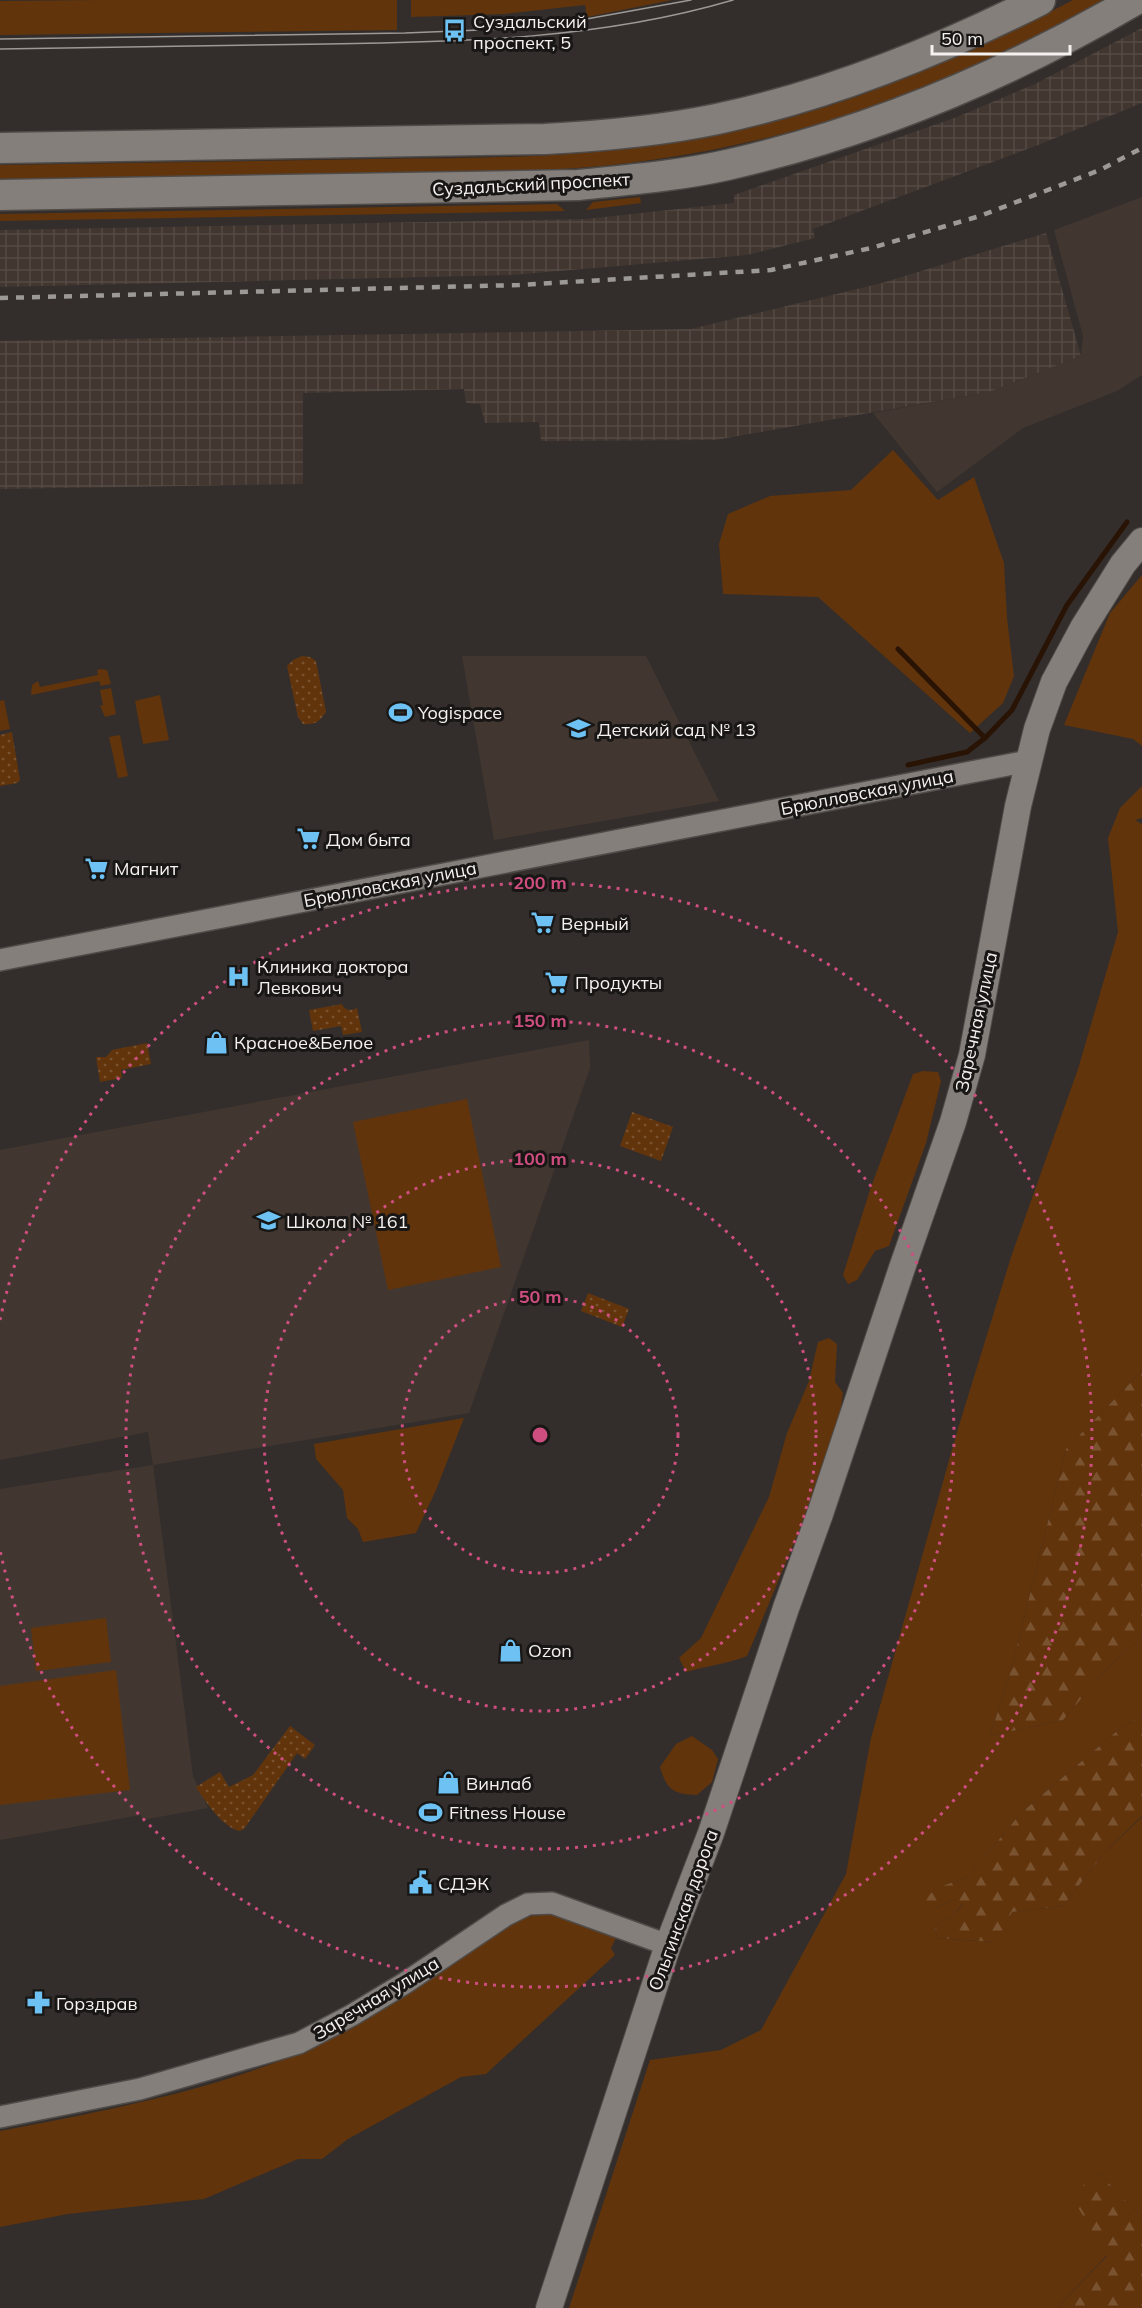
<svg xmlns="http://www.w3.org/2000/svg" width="1142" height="2308" font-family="Mulish,sans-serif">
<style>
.built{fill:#423730}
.industrial{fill:url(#industrial-grid)}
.grass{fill:#62340c}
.forest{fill:url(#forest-firs)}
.park{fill:url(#park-dots)}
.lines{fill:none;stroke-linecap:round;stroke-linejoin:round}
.stream{stroke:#281304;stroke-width:5}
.minor-casing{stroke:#4f4b48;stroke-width:24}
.tertiary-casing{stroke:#4f4b48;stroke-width:28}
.secondary-casing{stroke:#4f4b48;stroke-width:33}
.minor{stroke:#857f7b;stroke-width:21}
.tertiary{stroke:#857f7b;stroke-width:26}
.secondary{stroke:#857f7b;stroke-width:30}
.tram{stroke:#9d9996;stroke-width:1.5}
.rail{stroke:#9d9996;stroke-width:4.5;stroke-dasharray:8 8;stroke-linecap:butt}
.ring{fill:none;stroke:#cf4e80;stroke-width:3;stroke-dasharray:3 6}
.labels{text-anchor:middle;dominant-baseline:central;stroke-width:6;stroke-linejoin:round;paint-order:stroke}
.poi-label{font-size:18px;fill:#f5f1ef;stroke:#191715;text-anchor:start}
.street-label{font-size:18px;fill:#f5f1ef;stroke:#191715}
.centre{fill:#cf4e80;stroke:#191715;stroke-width:3}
.ring-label{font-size:18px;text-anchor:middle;font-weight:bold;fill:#cf4e80;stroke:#191715;stroke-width:6;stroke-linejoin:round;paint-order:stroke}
</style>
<defs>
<pattern id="industrial-grid" width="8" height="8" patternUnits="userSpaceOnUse" patternTransform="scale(1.5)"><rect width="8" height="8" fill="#423730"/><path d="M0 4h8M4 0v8" fill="none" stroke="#554b44"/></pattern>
<pattern id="forest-firs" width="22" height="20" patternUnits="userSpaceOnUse" patternTransform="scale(1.5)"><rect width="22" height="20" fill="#62340c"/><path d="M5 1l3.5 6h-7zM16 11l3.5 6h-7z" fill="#795230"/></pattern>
<pattern id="park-dots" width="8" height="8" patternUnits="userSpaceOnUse" patternTransform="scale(1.5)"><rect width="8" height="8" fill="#62340c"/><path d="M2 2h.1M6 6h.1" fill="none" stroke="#795230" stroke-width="1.8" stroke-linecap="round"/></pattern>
</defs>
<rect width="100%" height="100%" fill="#332e2b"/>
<path class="built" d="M 1142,197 L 1142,375 L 1117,391 L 1023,428 L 937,492 L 873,413 L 989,392 L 1081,356 L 1083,336 L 1054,230 Z
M 462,656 L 646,656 L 719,801 L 494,840 Z
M 589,1040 L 590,1068 L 469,1413 L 153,1465 L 193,1776 L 208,1808 L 142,1820 L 141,1815 L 0,1840 L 0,1489 L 153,1465 L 148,1432 L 0,1460 L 0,1150 Z"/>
<path class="industrial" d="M 1142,28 L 1142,103 L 1038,145 L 813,229 L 815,238 L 747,255 L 512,275 L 0,287 L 0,230 L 586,219 L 734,203 L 734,195 L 957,117 L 1035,84 Z
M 1046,233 L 1081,356 L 989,392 L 715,440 L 541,441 L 539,422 L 485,423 L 480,404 L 466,403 L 464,389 L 303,393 L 303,484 L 0,489 L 0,341 L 691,329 L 882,283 Z"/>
<path class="grass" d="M 100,0 L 397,0 L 397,30 L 0,35 L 0,1 Z
M 411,0 L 672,0 L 587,17 L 585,5 L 504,14 L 411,17 Z
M 1073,0 L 1103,0 C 932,101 744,160 546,170 L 0,179 L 0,165 C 125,163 251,161 376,159 C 491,158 605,158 718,135 C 843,110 961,59 1073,0 Z
M 640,197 L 641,203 L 586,210 L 593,202 Z
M 557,204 L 565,211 L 0,221 L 0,214 Z
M 893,450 L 938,500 L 974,477 L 1004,563 L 1007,618 L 1014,676 L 1003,703 L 970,733 L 818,597 L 723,594 L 719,544 L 728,514 L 770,496 L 851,490 Z
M 1142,575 L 1142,746 L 1133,739 L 1064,725 L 1110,613 Z
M 101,669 L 107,670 L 111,684 L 101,686 L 99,681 L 31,695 L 32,685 L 38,681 L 40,687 L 98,675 L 97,670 Z
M 111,688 L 116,714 L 105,717 L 100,706 L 103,705 L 100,690 Z
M 160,695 L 169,740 L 143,744 L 135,701 Z
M 4,700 L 10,729 L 0,731 L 0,701 Z
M 120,735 L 128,776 L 118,778 L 109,737 Z
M 1142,786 L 1142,818 L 1135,820 L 1142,824 L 1142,1371 L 1066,1449 L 1012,1667 L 990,1736 L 1063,1720 L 1111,1664 L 1142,1638 L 1142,1715 L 1117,1731 L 1021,1813 L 968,1877 L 942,1886 L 926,1907 L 930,1911 L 952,1900 L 963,1903 L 953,1916 L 935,1926 L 937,1938 L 996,1942 L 1012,1912 L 1063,1906 L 1104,1853 L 1142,1817 L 1142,2217 L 1100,2174 L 1071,2194 L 1107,2255 L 1057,2308 L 569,2308 L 650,2060 L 721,2050 L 761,2030 L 846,1874 L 871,1738 L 957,1432 L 1011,1257 L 1078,1069 L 1118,932 L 1108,838 L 1120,808 Z
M 923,1071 L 938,1072 L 941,1081 L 926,1143 L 889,1246 L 875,1251 L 857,1280 L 848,1284 L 843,1275 L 871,1187 L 913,1074 Z
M 467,1099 L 501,1267 L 388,1290 L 353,1122 Z
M 829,1338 L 837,1344 L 835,1382 L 843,1393 L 840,1414 L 803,1521 L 753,1642 L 747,1656 C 727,1664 706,1666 686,1672 L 679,1658 L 701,1638 L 769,1497 L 787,1433 L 809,1381 L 818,1342 Z
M 464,1418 L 436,1490 L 416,1533 L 363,1542 L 358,1529 L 347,1518 L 343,1490 L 316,1459 L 314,1444 Z
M 106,1618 L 111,1662 L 36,1671 L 31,1628 Z
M 116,1670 L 130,1790 L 0,1805 L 0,1686 Z
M 692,1736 L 712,1750 L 718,1759 L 712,1782 L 697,1795 C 673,1794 667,1790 660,1767 L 676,1744 Z
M 550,1914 L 617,1936 L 611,1948 L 615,1955 L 486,2074 L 461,2077 L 348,2139 L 322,2159 L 298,2159 L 204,2199 L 68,2214 L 0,2227 L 0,2131 C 103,2111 207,2092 304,2051 C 380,2019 446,1968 513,1922 L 532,1916 Z"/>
<path class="forest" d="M 1142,1371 L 1142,1638 L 1111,1664 L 1063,1720 L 990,1736 L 1012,1667 L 1066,1449 Z
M 1142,1715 L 1142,1816 L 1104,1853 L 1063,1906 L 1012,1912 L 997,1942 L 937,1938 L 935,1926 L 953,1916 L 963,1904 L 952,1900 L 930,1911 L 927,1911 L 922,1904 L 924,1898 L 942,1886 L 968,1877 L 1021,1813 L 1117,1731 Z
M 1100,2174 L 1142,2217 L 1142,2308 L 1057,2308 L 1107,2256 L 1070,2194 Z"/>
<path class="park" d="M 302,656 L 310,657 L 316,661 L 326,712 C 319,722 315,725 303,724 L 298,717 L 287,666 L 293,660 Z
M 12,732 L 20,780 L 17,783 L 0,786 L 0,735 Z
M 342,1004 C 345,1011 351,1011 357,1008 L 362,1032 L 343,1035 L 341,1026 L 313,1031 L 309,1010 Z
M 147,1043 L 151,1064 L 121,1070 L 122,1078 L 100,1082 L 96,1057 L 106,1057 L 112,1050 Z
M 632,1112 L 673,1127 L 661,1161 L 620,1146 Z
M 588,1293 L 629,1309 L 622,1327 L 581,1311 Z
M 290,1726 L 315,1745 L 305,1759 L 297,1753 L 244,1829 L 240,1831 C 224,1829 204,1800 196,1787 L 220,1772 L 229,1787 L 253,1775 Z"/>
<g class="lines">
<path class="stream" d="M 898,649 L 985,738 L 967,752 L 908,765
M 985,738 L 1012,710 L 1067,605 L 1127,522"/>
<defs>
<path id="minor" d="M 0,960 L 1028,761
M 0,2117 L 140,2089 L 299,2043 L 352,2015 L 405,1983 L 506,1915 L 528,1904 L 552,1903 L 668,1945"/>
<path id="tertiary" d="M 549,2308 L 668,1945 L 711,1833 L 786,1608 L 820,1514 L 902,1268 L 953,1122 L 972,1055 L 1018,806 L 1037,729 L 1054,682 L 1083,628 L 1123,564 L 1142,541"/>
<path id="secondary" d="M 0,148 L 545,139 C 603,136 660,131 717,119 C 830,95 937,52 1040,0
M 0,195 L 578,185 C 627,180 678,176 727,165 C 872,132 1007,75 1135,0"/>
</defs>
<use href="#minor" class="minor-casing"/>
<use href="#tertiary" class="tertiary-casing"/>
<use href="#secondary" class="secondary-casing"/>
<use href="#minor" class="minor"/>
<use href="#tertiary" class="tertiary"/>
<use href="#secondary" class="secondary"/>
<path class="tram" d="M 0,39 L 405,33 L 505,29 L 570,22 L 691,0
M 0,49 C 109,48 218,46 327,44 C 464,42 601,39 733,0"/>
<path class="rail" d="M 0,298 L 519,285 L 771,270 L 871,248 L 980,216 L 1100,170 L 1142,148"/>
</g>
<g class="ring">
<circle cx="540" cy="1435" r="138"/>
<circle cx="540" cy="1435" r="276"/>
<circle cx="540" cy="1435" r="414"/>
<path d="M0 1320A552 552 0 1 1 0 1550"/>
</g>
<defs>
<symbol id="bus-bare" viewBox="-9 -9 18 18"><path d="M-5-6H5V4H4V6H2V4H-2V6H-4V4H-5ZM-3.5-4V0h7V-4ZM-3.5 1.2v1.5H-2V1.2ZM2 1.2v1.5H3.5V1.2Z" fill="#6dc2f3" stroke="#191715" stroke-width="2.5" paint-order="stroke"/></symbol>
<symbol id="stadium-bare" viewBox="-9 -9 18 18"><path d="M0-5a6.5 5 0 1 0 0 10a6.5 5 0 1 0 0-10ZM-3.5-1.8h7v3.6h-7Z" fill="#6dc2f3" stroke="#191715" stroke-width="2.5" paint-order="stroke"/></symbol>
<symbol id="school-bare" viewBox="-9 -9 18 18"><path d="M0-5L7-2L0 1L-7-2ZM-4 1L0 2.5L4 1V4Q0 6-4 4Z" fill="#6dc2f3" stroke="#191715" stroke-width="2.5" paint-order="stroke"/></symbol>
<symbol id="supermarket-bare" viewBox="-9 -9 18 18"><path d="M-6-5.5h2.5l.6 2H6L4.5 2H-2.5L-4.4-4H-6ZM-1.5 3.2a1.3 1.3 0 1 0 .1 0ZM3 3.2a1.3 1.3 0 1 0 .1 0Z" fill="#6dc2f3" stroke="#191715" stroke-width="2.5" paint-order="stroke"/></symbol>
<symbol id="hospital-bare" viewBox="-9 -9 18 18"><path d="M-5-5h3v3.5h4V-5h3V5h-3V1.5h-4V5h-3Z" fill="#6dc2f3" stroke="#191715" stroke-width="2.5" paint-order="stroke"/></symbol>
<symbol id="shop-bare" viewBox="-9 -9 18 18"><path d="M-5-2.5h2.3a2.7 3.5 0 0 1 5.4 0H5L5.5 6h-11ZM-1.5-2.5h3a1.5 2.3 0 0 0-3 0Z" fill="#6dc2f3" stroke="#191715" stroke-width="2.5" paint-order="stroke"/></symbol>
<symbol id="civic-bare" viewBox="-9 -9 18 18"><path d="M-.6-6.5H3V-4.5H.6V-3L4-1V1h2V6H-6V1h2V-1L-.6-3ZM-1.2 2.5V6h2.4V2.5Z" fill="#6dc2f3" stroke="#191715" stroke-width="2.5" paint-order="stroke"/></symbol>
<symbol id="pharmacy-bare" viewBox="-9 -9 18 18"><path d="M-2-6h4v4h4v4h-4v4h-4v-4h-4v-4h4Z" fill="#6dc2f3" stroke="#191715" stroke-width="2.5" paint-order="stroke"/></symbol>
</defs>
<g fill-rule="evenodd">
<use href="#bus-bare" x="438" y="14" width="33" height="33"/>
<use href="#stadium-bare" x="384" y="696" width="33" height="33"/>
<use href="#school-bare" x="562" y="712" width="33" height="33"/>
<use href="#supermarket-bare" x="292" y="822" width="33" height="33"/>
<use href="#supermarket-bare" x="80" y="852" width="33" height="33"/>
<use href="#supermarket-bare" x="526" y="906" width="33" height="33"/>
<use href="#hospital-bare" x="222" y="960" width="33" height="33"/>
<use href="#supermarket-bare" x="540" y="966" width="33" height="33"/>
<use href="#shop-bare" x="200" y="1026" width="33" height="33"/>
<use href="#school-bare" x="252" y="1204" width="33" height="33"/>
<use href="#shop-bare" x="494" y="1634" width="33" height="33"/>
<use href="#shop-bare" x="432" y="1766" width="33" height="33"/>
<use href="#stadium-bare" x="414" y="1796" width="33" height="33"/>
<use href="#civic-bare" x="404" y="1866" width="33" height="33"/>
<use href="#pharmacy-bare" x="22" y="1986" width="33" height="33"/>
</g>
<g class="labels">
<g class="poi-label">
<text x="473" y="21">Суздальский<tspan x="473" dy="21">проспект, 5</tspan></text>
<text x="418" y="712">Yogispace</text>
<text x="597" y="729">Детский сад № 13</text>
<text x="326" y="839">Дом быта</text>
<text x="114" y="868">Магнит</text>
<text x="561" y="923">Верный</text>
<text x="257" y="966">Клиника доктора<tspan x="257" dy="21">Левкович</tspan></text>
<text x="575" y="982">Продукты</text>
<text x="234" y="1042">Красное&amp;Белое</text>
<text x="286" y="1221">Школа № 161</text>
<text x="528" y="1650">Ozon</text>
<text x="466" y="1783">Винлаб</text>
<text x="449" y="1812">Fitness House</text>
<text x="438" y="1883">СДЭК</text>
<text x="56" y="2003">Горздрав</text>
</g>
<g class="street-label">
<text transform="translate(531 184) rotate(-3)">Суздальский проспект</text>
<text transform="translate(867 792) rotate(-11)">Брюлловская улица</text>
<text transform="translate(390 884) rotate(-11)">Брюлловская улица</text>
<text transform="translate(976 1022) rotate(-78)">Заречная улица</text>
<text transform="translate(683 1910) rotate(-70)">Ольгинская дорога</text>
<text transform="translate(376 1998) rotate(-31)">Заречная улица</text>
</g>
</g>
<circle cx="540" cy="1435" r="9" class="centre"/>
<g class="ring-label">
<text x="540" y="889">200 m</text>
<text x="540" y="1027">150 m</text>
<text x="540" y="1165">100 m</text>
<text x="540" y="1303">50 m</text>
</g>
<path d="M932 45v9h138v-9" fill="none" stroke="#f5f1ef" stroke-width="3"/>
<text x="941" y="45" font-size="18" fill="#f5f1ef" stroke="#191715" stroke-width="4.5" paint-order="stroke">50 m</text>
</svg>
